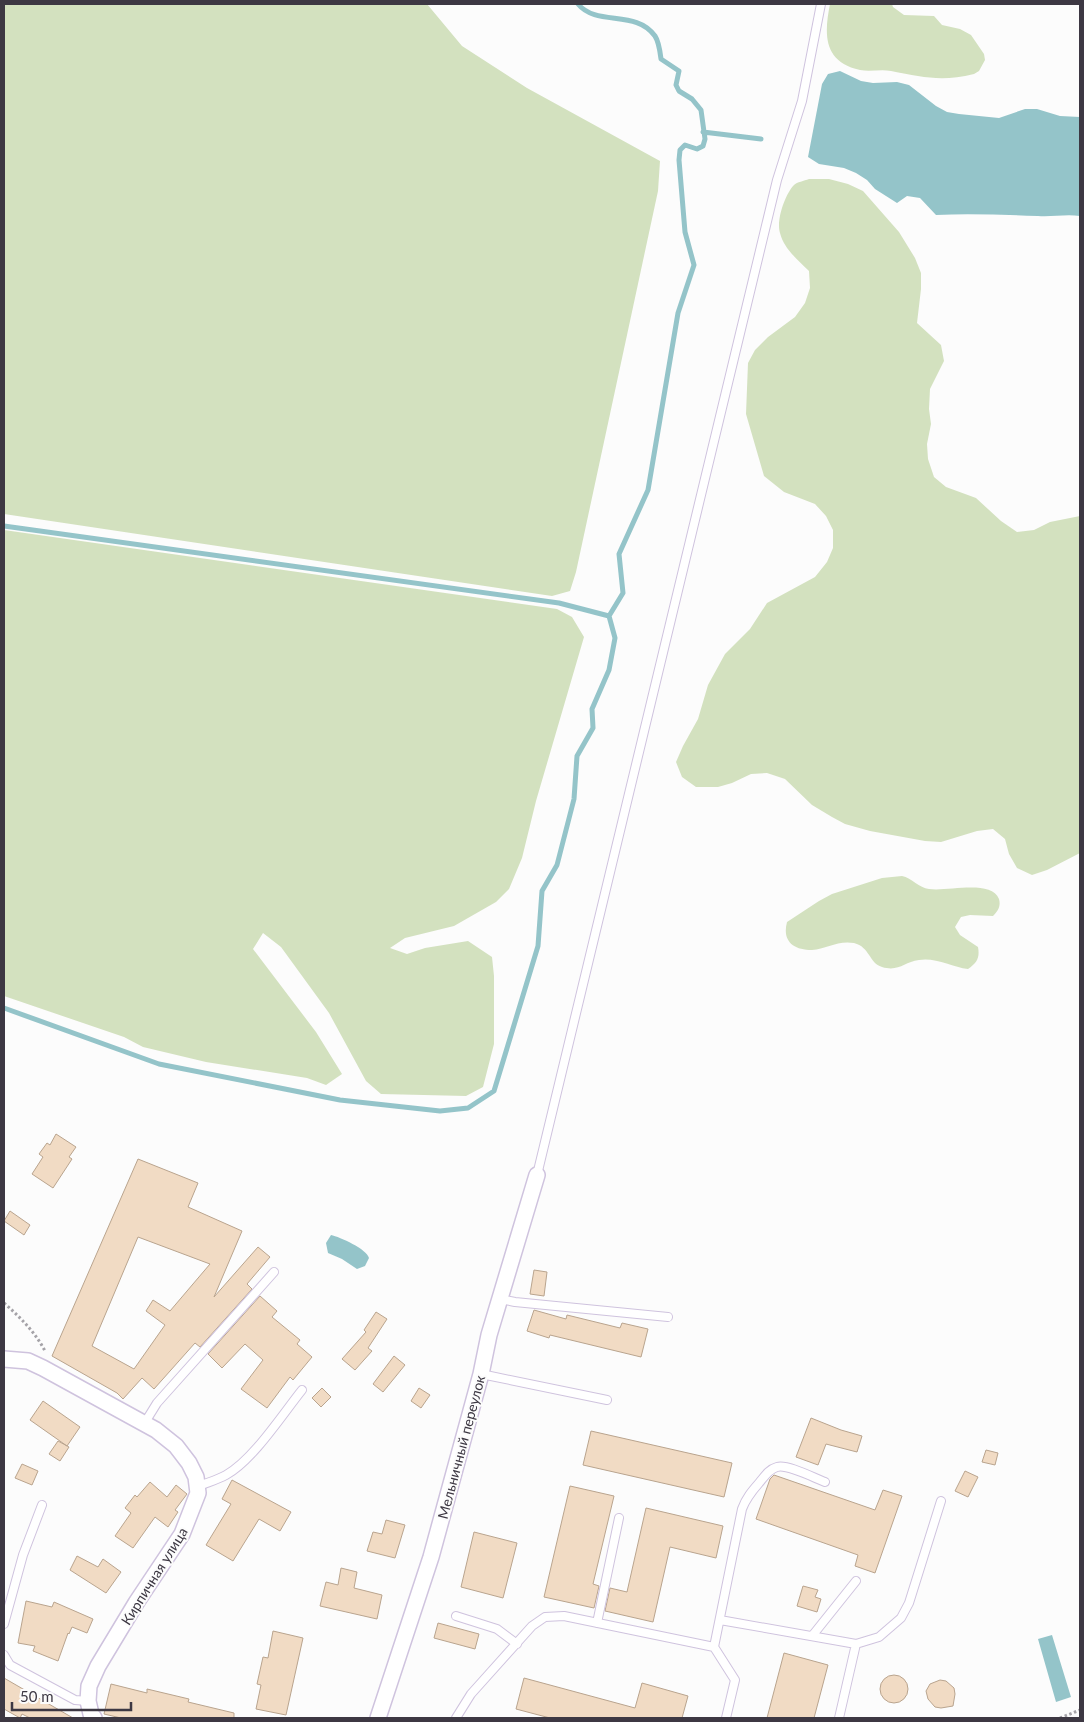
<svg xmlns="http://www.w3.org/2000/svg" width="1084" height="1722" font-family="Lato,sans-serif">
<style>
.green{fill:#d3e1bf}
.water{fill:#94c4c9}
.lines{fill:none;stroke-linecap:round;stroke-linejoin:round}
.stream{stroke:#94c4c9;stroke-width:5}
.building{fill:#f1dbc4;stroke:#b9a48e;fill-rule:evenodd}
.lane-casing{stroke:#cfc3de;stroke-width:10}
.street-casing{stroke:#cfc3de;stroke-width:18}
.path{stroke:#a5a3a8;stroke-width:3;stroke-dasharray:2.5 2.5;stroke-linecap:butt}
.lane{stroke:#fff;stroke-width:8}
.street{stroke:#fff;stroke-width:15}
.labels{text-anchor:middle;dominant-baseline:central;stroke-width:4;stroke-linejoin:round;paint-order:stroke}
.street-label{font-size:14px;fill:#3d3843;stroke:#fcfcfc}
</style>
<rect width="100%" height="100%" fill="#fcfcfc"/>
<path class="green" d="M 4,4 L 427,4 L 462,46 L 527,88 L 660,161 L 658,191 L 576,572 L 570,591 L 552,596 L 4,514 Z
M 830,4 L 892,4 L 893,7 L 904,15 L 934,16 L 942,25 L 960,29 L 971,35 L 984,54 L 985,60 L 979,71 L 974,74 C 941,82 923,77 891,71 C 881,69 870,72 860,70 C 823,62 824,34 830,4 Z
M 809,179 L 829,179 L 848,184 L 863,191 L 899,232 L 915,258 L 921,273 L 921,289 L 917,323 L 941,345 L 944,361 L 930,389 L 929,409 L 931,424 L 927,444 L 928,459 L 934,477 L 946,487 L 976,498 L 1001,521 L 1017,532 L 1034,530 L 1050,522 L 1080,516 L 1080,853 L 1047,870 L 1032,875 L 1017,868 L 1009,854 L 1005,839 L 993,829 L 977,831 L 941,842 L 925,841 L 870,831 L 845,824 L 832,817 L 812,805 L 785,779 L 767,773 L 751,774 L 732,783 L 718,787 L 696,787 L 682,777 L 676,762 L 683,746 L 698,719 L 708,685 L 725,654 L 750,629 L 767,603 L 815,577 L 827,562 L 833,548 L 833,530 L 826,516 L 815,504 L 784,492 L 764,476 L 746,414 L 748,363 L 755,350 L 768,337 L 795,317 L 805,303 L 810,288 L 809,271 C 798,260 784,249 780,233 C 776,221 785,194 794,185 C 797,182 804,181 809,179 Z
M 4,530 L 557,609 L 572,617 L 584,637 L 536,801 L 522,858 L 509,889 L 496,902 L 454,926 L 405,938 L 390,948 L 407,954 L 425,948 L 468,941 L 492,957 L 494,976 L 494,1044 L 483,1087 L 466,1096 L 381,1094 L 366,1081 L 329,1013 L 281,947 L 263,933 L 253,949 L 316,1032 L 342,1074 L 326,1085 L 307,1078 L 206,1062 L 143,1047 L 124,1037 L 4,996 Z
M 902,876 C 912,878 919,888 929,889 C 947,892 991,879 999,899 C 1001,906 998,911 993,916 L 970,915 L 961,917 L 955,927 L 960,935 L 978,947 C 980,958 977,963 968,969 C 952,967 935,957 919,960 C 904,962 899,972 882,967 C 869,963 870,947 854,943 C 838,940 826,949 812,950 C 793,950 782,941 787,922 L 819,901 L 832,894 L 882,878 Z"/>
<path class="water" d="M 840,71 L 861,81 L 873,83 L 897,82 L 909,85 L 936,106 L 947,112 L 959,114 L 999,118 L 1025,109 L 1037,109 L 1060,116 L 1080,117 L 1080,216 C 1066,214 1052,217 1038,216 C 1004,215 970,213 936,215 L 920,198 L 907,196 L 897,203 L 875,189 L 867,180 L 856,173 L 844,168 L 819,164 L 808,157 L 822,84 L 828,74 Z
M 331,1235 C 340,1237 367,1249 369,1258 L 365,1266 L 357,1269 L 342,1259 L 328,1253 L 326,1243 Z
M 1052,1635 L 1071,1697 L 1056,1702 L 1038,1639 Z"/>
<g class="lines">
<path class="stream" d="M 703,132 L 761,139
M 4,526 L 559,603 L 609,616
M 4,1008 L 159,1064 L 340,1100 L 440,1111 L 468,1108 L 494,1091 L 538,946 L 542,891 L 557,865 L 574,799 L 577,756 L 593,728 L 592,709 L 609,670 L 615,638 L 609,616 L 623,593 L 619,554 L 648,490 L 678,313 L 694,265 L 685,232 L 679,160 L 680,150 L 685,145 L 697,149 L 703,146 L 705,139 L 701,110 L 692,99 L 679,91 L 676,85 L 679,71 L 661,59 C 660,51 659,42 655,36 C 636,9 597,27 578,4"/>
</g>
<path class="building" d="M 56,1134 L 76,1147 L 69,1157 L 72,1159 L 53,1188 L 32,1174 L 43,1157 L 39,1154 L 47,1143 L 50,1145 Z
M 138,1159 L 198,1183 L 188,1207 L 242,1231 L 214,1297 L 258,1247 L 270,1257 L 247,1284 L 252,1289 L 200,1347 L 195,1343 L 154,1389 L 142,1378 L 123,1399 L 117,1393 L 52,1356 ZM 138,1237 L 210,1264 L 170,1311 L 153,1300 L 146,1311 L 165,1325 L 134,1369 L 92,1346 Z
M 10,1211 L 30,1225 L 24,1235 L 4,1221 Z
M 534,1270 L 547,1272 L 544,1296 L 530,1294 Z
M 260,1296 L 277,1311 L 272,1317 L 300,1340 L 297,1344 L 312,1357 L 293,1380 L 290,1377 L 267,1408 L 241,1389 L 263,1360 L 245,1344 L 222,1368 L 208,1354 Z
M 534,1310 L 566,1319 L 567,1315 L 620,1328 L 622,1323 L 648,1329 L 641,1357 L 550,1335 L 549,1338 L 527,1331 Z
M 376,1312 L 387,1319 L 368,1348 L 372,1351 L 355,1370 L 342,1359 L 366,1332 L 364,1330 Z
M 394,1356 L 405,1365 L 383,1392 L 373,1384 Z
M 322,1388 L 331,1397 L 321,1407 L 312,1398 Z
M 419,1388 L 430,1395 L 421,1408 L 411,1401 Z
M 43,1401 L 80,1427 L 67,1446 L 30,1420 Z
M 811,1418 L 841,1430 L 862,1436 L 857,1452 L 826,1444 L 818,1465 L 796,1457 Z
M 591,1431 L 732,1463 L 724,1497 L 583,1465 Z
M 58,1441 L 69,1447 L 60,1461 L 49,1454 Z
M 986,1450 L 998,1453 L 995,1465 L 982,1462 Z
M 22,1464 L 38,1471 L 32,1485 L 15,1478 Z
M 965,1471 L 978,1477 L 968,1497 L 955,1491 Z
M 774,1475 L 875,1510 L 883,1490 L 902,1496 L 875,1573 L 855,1566 L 858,1555 L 756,1519 L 770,1479 Z
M 232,1480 L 291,1512 L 280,1531 L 259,1519 L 233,1561 L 206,1545 L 231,1504 L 222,1499 Z
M 150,1482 L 167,1497 L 176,1485 L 187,1494 L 175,1510 L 178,1512 L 168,1527 L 155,1517 L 133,1548 L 115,1536 L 131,1513 L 125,1508 L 135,1495 L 137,1497 Z
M 570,1486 L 614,1496 L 593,1584 L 599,1586 L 594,1608 L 544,1597 Z
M 646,1508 L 723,1526 L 716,1558 L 670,1547 L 653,1622 L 605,1611 L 610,1588 L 627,1592 Z
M 386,1520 L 405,1525 L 395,1558 L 367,1551 L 373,1532 L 382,1534 Z
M 474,1532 L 517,1543 L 503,1598 L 461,1587 Z
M 77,1556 L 98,1567 L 103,1559 L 121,1572 L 106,1593 L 70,1570 Z
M 341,1568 L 357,1572 L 354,1588 L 382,1595 L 377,1619 L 320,1606 L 326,1582 L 338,1585 Z
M 803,1586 L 818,1590 L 815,1597 L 821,1599 L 817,1612 L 797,1606 Z
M 26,1601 L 52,1607 L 54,1602 L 93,1619 L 87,1633 L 72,1627 L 69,1634 L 68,1633 L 58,1661 L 33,1651 L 35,1646 L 18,1643 Z
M 438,1623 L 479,1634 L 475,1649 L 434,1638 Z
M 273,1631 L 303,1638 L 286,1715 L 256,1709 L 261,1685 L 257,1684 L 263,1657 L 268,1658 Z
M 784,1653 L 828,1665 L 814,1718 L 767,1718 Z
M880 1689a14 14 0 1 1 28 0a14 14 0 1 1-28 0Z
M 4,1678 L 73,1718 L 30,1718 L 22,1714 L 20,1718 L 4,1709 Z
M 524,1678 L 635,1708 L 642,1683 L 688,1696 L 682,1718 L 550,1718 L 516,1709 Z
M 940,1680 L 946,1681 L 954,1688 L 955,1694 L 953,1706 L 941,1708 L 935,1707 L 928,1699 L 926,1691 L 930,1684 Z
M 111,1684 L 147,1693 L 147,1689 L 189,1699 L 188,1702 L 234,1713 L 234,1718 L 121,1718 L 104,1714 Z"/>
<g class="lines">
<defs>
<path id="lane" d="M 537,1175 L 777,180 L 802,101 L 821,4
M 500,1299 L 515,1302 L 668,1317
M 481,1374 L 607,1400
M 144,1424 L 157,1403 L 274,1272
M 197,1487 C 206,1483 217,1480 226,1475 C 253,1460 282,1415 302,1390
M 456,1616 L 497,1629 L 517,1644
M 720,1620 L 856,1644 L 879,1637 L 901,1618 L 909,1603 L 941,1501
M 597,1623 L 619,1518
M 4,1624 L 23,1555 L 42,1505
M 812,1636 L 856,1581
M 714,1647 L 735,1680 L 726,1718
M 4,1655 L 10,1665 L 75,1700 L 88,1701
M 456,1718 L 471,1694 L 532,1626 L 545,1617 L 564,1616 L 714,1647 L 742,1509 C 746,1498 752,1491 759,1483 C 764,1477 769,1469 777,1467 C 788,1464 814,1478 825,1482
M 839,1718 L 856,1644"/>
<path id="street" d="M 4,1359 L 28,1361 L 43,1368 L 156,1430 L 176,1446 L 189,1463 L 196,1477 L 198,1493 L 182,1534 L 136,1603 L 98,1666 L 89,1686 L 88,1701 L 91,1714 L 94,1718
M 378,1718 L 431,1557 L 481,1374 L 489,1335 L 537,1175"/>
</defs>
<use href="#lane" class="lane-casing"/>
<use href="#street" class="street-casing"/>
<path class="path" d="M 4,1303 C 20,1317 35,1332 45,1351
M 1060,1718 L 1080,1710"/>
<use href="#lane" class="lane"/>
<use href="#street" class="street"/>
</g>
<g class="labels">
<g class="street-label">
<text transform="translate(461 1447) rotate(-75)">Мельничный переулок</text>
<text transform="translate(154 1576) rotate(-58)">Кирпичная улица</text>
</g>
</g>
<rect width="1084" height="1722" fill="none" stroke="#3d3843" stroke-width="10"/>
<path d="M12 1702v8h119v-8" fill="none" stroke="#3d3843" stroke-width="2.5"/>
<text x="20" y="1702" font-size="15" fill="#3d3843" stroke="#fcfcfc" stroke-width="4" paint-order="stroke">50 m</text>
</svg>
